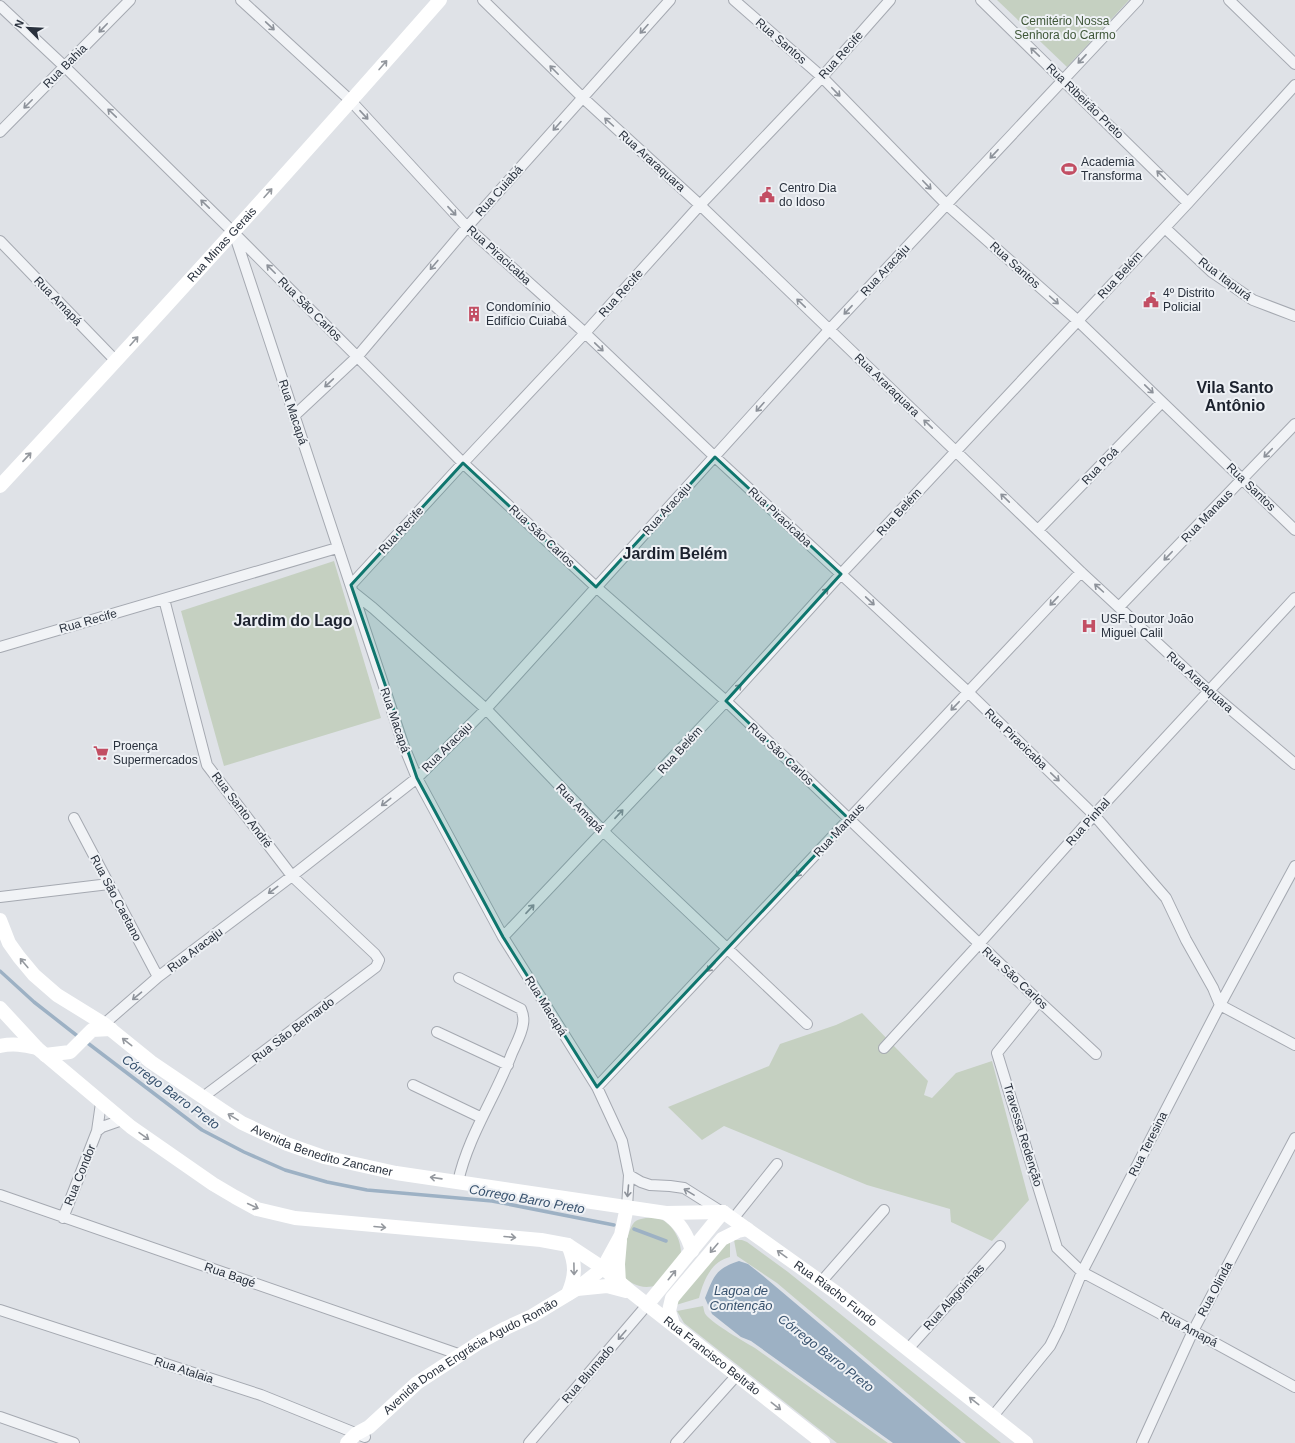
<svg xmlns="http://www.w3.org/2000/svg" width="1295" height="1443" font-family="Helvetica,sans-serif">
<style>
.green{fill:#c5d0c1}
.water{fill:#9db1c4}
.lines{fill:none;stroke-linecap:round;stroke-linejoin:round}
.stream{stroke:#9db1c4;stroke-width:3.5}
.street-casing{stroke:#a5a9b1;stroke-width:12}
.street{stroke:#f1f3f6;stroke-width:10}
.secondary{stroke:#fff;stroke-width:14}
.oneway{stroke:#8d929a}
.oneway2{stroke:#94989e}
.marked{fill:#0f766e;fill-opacity:0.2;stroke:#0f766e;stroke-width:3;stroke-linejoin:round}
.labels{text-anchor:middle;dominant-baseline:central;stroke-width:4;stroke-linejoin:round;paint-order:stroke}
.park-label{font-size:12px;fill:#3f5738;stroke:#eef1f5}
.street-label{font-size:12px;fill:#29313d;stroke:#eef1f5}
.poi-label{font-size:12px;fill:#29313d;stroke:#eef1f5;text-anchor:start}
.water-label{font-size:13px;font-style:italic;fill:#37516d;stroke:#eef1f5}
.district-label{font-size:16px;font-weight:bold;fill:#1c222e;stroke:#eef1f5}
</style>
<rect width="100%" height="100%" fill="#dfe2e7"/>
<path class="green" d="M 997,0 L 1129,0 L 1067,67 Z
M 334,561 L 381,718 L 224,766 L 181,611 Z
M 862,1013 L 928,1081 L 924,1095 L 932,1098 L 956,1073 L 992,1061 L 1029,1200 L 992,1241 L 951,1222 L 950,1209 L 867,1185 L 724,1126 L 702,1140 L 668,1107 L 769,1066 L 780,1044 L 836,1025 Z
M 641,1219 C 646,1218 654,1217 660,1219 C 673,1224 681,1240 681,1253 L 658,1285 C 642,1290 633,1285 621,1275 C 622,1263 626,1234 633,1224 C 635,1221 637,1220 641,1219 Z
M 734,1240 L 742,1240 L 747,1242 L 788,1272 L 1001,1443 L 966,1443 L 777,1283 L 737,1256 Z
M 730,1242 L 730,1257 C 711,1261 703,1282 699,1298 L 676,1305 L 682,1296 L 725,1245 Z
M 703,1306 C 704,1309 704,1313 706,1315 C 715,1325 743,1341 755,1348 L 888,1443 L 837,1443 L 684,1323 L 677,1311 Z"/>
<path class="water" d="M 739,1261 L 748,1264 L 762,1275 L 961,1443 L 893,1443 L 751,1341 L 741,1337 L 712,1314 L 705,1298 C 714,1276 715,1269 739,1261 Z"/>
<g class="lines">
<path class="stream" d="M 0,971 L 34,1002 L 80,1038
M 85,1041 L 202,1130 L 244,1152 L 285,1170 L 327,1182 L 367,1190 L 492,1201 L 614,1225
M 634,1229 L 666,1241"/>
<defs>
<path id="street" d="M 241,0 L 351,101 L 467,227 L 585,333 L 715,457 L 968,692 L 1094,815 L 1166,898 L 1186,940 L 1213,988 L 1220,1005 L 1295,1045
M 483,0 L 582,97 L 700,205 L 1081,572 L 1209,691 L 1295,764
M 734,0 L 822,77 L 946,204 L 1077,320 L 1295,530
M 981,0 L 1188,203
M 1229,0 L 1295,64
M 0,6 L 65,67 L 233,232 L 463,463 L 596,587 L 726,701 L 1039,1001 L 1096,1054
M 0,132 L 130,0
M 1165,228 L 1212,272 L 1253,300 L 1295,316
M 234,233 L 403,744 L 417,778 L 503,937 L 597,1087 L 622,1141 L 629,1175 L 627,1207
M 0,241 L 116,361
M 294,416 L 357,357 L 467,227 L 670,0
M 1038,530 L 1162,402
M 351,585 L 463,463 L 585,333 L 700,205 L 822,77 L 890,0
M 353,592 L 373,608 L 486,709 L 603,831 L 807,1024
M 164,599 L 207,765 L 292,876 L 375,954 L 379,960 L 376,967 L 203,1097
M 1119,607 L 1295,424
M 0,647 L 337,548
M 74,818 L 158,977
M 0,897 L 109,884
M 503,937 L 726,701 L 841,574 L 1188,203 L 1295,85
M 1039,1001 L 997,1053 L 1057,1248 L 1082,1272 L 1193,1331 L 1295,1387
M 104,1024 L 158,977 L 292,876 L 417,778 L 486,709 L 829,330 L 1138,0
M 437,1032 L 508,1065
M 884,1048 L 979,944 L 1094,815 L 1295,598
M 413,1085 L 482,1118
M 597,1087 L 1081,572
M 97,1131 L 102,1127 L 122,1120
M 629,1175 L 641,1182 L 650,1185 L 670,1186 L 684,1188 L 722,1212
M 458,1182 C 468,1136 496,1096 512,1053 C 516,1044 522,1033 523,1024 C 524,1019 523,1014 521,1009 L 459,978
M 0,1195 L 461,1355
M 63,1218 L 97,1131 L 101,1103
M 733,1219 L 777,1164
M 821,1282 L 884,1210
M 0,1310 L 261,1395 L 365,1437
M 908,1349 L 1000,1246
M 993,1416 L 1050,1346 L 1059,1328 L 1082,1272 L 1220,1005 L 1295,866
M 0,1417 L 74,1443
M 529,1443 L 647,1305
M 676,1443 L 737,1375
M 1142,1443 L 1193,1331 L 1295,1138"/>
</defs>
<use href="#street" class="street-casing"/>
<use href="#street" class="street"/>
<g class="secondary">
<path id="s1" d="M 0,486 C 149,326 296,164 440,0"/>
<path id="s2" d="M 0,920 L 9,943 L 19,957 L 34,975 L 57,995 L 104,1024 L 151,1062 L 222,1110 L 242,1123 L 287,1144 L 324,1157 L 396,1173 L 666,1213 L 723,1212"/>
<path id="s3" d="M 0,1008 L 37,1048 L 131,1127 L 213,1184 L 235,1197 L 257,1209 L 295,1218 L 541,1240 L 568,1245 L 603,1268 L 631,1292 L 823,1443"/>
<path d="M 0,1046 C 13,1043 24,1045 37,1048"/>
<path d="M 45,1055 L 70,1052 L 92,1030 L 111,1029"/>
<path id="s4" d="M 723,1212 L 838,1294 L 1026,1443"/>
<path d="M 666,1213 C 680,1223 687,1234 692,1251"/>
<path d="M 568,1245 C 576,1264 576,1275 568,1294"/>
<path d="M 619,1283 L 618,1264 L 620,1241"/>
<path d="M 577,1289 L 607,1286 L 626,1291"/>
<path d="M 647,1305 L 723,1212"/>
<path d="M 673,1324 L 669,1311 L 672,1298 L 722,1239 L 738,1231 L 747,1229"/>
<path id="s5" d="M 347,1443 L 356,1434 L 369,1427 L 417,1383 L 480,1342 L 506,1328 L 532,1316 L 575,1290 L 603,1268 L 621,1235 L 627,1207"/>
</g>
</g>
<defs><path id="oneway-shaft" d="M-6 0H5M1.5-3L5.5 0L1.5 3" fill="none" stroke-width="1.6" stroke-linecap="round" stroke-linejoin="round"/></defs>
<g class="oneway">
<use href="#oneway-shaft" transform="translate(270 26) rotate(43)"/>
<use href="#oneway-shaft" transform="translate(103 28) rotate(134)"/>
<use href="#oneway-shaft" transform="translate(644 29) rotate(132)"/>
<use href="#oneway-shaft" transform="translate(1035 52) rotate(-136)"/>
<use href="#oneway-shaft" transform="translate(1082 59) rotate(133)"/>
<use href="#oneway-shaft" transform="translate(554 70) rotate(-135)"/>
<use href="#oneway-shaft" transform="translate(836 92) rotate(46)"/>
<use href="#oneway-shaft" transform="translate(28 104) rotate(135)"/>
<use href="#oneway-shaft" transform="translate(112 113) rotate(-136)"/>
<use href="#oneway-shaft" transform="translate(364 115) rotate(47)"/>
<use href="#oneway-shaft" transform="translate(609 122) rotate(-138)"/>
<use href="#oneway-shaft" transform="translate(557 126) rotate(132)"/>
<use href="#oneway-shaft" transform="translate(994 154) rotate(133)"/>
<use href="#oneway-shaft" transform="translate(1161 175) rotate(-135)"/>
<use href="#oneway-shaft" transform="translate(927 185) rotate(46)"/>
<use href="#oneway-shaft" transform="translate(205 204) rotate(-136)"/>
<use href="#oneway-shaft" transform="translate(452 211) rotate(47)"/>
<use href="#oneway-shaft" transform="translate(434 265) rotate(130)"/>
<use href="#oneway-shaft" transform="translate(271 269) rotate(-135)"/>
<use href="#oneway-shaft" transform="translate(1054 300) rotate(42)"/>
<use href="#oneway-shaft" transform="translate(801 303) rotate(-136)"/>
<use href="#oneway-shaft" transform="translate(848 310) rotate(133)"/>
<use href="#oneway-shaft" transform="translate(599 347) rotate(44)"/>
<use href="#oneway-shaft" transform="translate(329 383) rotate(137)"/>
<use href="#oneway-shaft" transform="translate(1149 389) rotate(44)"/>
<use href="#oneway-shaft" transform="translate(760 407) rotate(132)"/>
<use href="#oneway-shaft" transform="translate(928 424) rotate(-136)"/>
<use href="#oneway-shaft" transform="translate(1268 453) rotate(134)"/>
<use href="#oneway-shaft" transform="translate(1005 498) rotate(-136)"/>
<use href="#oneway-shaft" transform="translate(1168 556) rotate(134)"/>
<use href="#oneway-shaft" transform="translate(1099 588) rotate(-138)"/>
<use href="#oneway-shaft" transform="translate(824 593) rotate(-48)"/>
<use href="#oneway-shaft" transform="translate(870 601) rotate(43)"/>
<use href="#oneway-shaft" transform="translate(1054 601) rotate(133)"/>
<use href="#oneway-shaft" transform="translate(737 689) rotate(-48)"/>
<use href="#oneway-shaft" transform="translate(955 706) rotate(134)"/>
<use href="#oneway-shaft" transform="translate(1055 777) rotate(44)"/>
<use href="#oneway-shaft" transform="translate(386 802) rotate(142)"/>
<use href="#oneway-shaft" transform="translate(619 814) rotate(-47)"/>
<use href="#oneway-shaft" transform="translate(800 872) rotate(133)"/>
<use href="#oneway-shaft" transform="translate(273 890) rotate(143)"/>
<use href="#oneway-shaft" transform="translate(530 909) rotate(-47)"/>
<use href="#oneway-shaft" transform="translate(711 967) rotate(133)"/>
<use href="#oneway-shaft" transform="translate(137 996) rotate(140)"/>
<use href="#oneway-shaft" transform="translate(628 1191) rotate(95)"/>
<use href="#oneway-shaft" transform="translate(689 1192) rotate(-149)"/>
<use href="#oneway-shaft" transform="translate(622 1335) rotate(131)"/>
</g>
<g class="oneway2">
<use href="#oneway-shaft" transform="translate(383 65) rotate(-49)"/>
<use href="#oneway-shaft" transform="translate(268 193) rotate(-48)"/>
<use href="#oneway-shaft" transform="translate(134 341) rotate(-48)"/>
<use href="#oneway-shaft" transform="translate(27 457) rotate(-47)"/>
<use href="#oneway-shaft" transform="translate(24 963) rotate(-130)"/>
<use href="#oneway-shaft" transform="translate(127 1042) rotate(-142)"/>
<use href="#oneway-shaft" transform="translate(233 1117) rotate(-149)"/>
<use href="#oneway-shaft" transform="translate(144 1136) rotate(35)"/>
<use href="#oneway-shaft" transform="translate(436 1178) rotate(-172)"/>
<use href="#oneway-shaft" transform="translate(253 1206) rotate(25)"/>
<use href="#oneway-shaft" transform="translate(380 1227) rotate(5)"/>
<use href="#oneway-shaft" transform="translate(510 1237) rotate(5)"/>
<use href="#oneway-shaft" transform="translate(714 1248) rotate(130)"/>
<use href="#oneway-shaft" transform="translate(782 1254) rotate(-144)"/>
<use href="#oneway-shaft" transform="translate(574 1269) rotate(89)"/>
<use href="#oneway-shaft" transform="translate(672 1275) rotate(-51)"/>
<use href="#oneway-shaft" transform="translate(974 1401) rotate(-142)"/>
<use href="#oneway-shaft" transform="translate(776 1406) rotate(38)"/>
</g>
<path class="marked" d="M 715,457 L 841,574 L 726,701 L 849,819 L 597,1087 L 503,937 L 417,778 L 351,585 L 463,463 L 596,587 Z"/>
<defs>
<symbol id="stadium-bare" viewBox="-9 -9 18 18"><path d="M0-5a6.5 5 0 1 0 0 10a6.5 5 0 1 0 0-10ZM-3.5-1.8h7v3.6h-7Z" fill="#c24e63" stroke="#eef1f5" stroke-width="2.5" paint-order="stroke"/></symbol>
<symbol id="civic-bare" viewBox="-9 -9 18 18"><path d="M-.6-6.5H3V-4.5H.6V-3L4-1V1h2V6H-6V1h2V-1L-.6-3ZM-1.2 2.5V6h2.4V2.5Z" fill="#c24e63" stroke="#eef1f5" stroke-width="2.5" paint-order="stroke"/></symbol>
<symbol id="building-bare" viewBox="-9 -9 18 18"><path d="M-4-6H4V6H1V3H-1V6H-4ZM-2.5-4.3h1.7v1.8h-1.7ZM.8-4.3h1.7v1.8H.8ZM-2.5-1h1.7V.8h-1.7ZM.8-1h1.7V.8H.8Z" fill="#c24e63" stroke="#eef1f5" stroke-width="2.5" paint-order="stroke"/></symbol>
<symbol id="hospital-bare" viewBox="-9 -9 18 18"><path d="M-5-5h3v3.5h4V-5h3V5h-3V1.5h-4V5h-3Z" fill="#c24e63" stroke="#eef1f5" stroke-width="2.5" paint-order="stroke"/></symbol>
<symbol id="supermarket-bare" viewBox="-9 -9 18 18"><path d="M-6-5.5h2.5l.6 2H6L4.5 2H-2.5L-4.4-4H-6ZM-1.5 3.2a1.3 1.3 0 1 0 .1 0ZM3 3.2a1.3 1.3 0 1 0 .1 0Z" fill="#c24e63" stroke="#eef1f5" stroke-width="2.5" paint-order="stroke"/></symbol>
</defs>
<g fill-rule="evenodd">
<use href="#stadium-bare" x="1058" y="158" width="22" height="22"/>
<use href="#civic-bare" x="756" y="184" width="22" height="22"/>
<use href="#civic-bare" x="1140" y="289" width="22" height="22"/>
<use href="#building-bare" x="463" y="303" width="22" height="22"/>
<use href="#hospital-bare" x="1078" y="615" width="22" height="22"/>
<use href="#supermarket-bare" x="90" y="742" width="22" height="22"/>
</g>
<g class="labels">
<g class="park-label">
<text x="1065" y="21">Cemitério Nossa<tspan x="1065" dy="14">Senhora do Carmo</tspan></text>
</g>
<g class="street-label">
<text transform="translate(781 41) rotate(41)">Rua Santos</text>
<text transform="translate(841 55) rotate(-48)">Rua Recife</text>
<text transform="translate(65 66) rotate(-45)">Rua Bahia</text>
<text transform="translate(1085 101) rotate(44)">Rua Ribeirão Preto</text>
<text transform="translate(652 161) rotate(42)">Rua Araraquara</text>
<text transform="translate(499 191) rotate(-48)">Rua Cuiabá</text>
<text stroke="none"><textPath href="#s1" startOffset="328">Rua Minas Gerais</textPath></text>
<text transform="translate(499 255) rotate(42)">Rua Piracicaba</text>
<text transform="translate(1015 265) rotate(42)">Rua Santos</text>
<text transform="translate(885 270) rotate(-47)">Rua Aracaju</text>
<text transform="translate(1120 275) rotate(-47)">Rua Belém</text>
<text transform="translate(1225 279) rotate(37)">Rua Itapurá</text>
<text transform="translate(621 293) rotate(-48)">Rua Recife</text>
<text transform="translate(58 301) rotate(46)">Rua Amapá</text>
<text transform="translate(310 309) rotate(45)">Rua São Carlos</text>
<text transform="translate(887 385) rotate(44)">Rua Araraquara</text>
<text transform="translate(293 412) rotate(72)">Rua Macapá</text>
<text transform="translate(1100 466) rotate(-46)">Rua Poá</text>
<text transform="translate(1251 487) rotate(44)">Rua Santos</text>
<text transform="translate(667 509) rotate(-48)">Rua Aracaju</text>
<text transform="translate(899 512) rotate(-47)">Rua Belém</text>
<text transform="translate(1207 516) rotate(-46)">Rua Manaus</text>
<text transform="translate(780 517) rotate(43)">Rua Piracicaba</text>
<text transform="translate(401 530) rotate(-47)">Rua Recife</text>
<text transform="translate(542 536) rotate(43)">Rua São Carlos</text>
<text transform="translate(88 621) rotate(-16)">Rua Recife</text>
<text transform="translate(1200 682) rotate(42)">Rua Araraquara</text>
<text transform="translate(395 720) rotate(71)">Rua Macapá</text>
<text transform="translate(1016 739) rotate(44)">Rua Piracicaba</text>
<text transform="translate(447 747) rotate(-45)">Rua Aracaju</text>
<text transform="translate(680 750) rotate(-47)">Rua Belém</text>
<text transform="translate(781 754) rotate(43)">Rua São Carlos</text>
<text transform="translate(580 808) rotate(46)">Rua Amapá</text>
<text transform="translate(242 810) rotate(53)">Rua Santo André</text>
<text transform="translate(1088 822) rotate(-48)">Rua Pinhal</text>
<text transform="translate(839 830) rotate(-47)">Rua Manaus</text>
<text transform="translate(116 898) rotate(62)">Rua São Caetano</text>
<text transform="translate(195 950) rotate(-37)">Rua Aracaju</text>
<text transform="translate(1015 978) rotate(43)">Rua São Carlos</text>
<text transform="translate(546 1006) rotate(58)">Rua Macapá</text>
<text transform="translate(293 1030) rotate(-37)">Rua São Bernardo</text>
<text transform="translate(1023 1135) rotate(73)">Travessa Redenção</text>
<text transform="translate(1148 1144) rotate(-63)">Rua Teresina</text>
<text stroke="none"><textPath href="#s2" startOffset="406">Avenida Benedito Zancaner</textPath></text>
<text transform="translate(80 1175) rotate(-68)">Rua Condor</text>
<text transform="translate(230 1275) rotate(19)">Rua Bagé</text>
<text transform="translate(1215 1289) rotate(-62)">Rua Olinda</text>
<text stroke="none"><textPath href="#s4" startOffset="139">Rua Riacho Fundo</textPath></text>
<text transform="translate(954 1297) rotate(-48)">Rua Alagoinhas</text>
<text transform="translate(1189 1329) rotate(28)">Rua Amapá</text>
<text stroke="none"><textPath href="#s3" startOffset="823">Rua Francisco Beltrão</textPath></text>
<text stroke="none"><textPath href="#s5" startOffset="152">Avenida Dona Engrácia Agudo Romão</textPath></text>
<text transform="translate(184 1370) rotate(18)">Rua Atalaia</text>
<text transform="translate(588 1374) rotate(-49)">Rua Blumado</text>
</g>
<g class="poi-label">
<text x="1081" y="162">Academia<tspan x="1081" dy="14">Transforma</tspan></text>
<text x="779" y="188">Centro Dia<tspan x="779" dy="14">do Idoso</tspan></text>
<text x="1163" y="293">4º Distrito<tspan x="1163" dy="14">Policial</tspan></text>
<text x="486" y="307">Condomínio<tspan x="486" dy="14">Edifício Cuiabá</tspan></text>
<text x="1101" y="619">USF Doutor João<tspan x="1101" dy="14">Miguel Calil</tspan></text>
<text x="113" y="746">Proença<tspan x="113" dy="14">Supermercados</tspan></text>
</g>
<g class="water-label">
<text transform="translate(171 1092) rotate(36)">Córrego Barro Preto</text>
<text transform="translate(527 1199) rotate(10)">Córrego Barro Preto</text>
<text x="741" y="1290">Lagoa de<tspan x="741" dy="15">Contenção</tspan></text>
<text transform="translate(826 1353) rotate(38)">Córrego Barro Preto</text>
</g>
<g class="district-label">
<text x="1235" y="387">Vila Santo<tspan x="1235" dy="18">Antônio</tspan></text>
<text x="675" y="553">Jardim Belém</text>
<text x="293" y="620">Jardim do Lago</text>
</g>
</g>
<g transform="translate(28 28) rotate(294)" stroke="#eef1f5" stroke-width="3" paint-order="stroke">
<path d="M0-3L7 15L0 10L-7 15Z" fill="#29313d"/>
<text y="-6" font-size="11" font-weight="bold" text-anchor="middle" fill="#29313d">N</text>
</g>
</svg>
